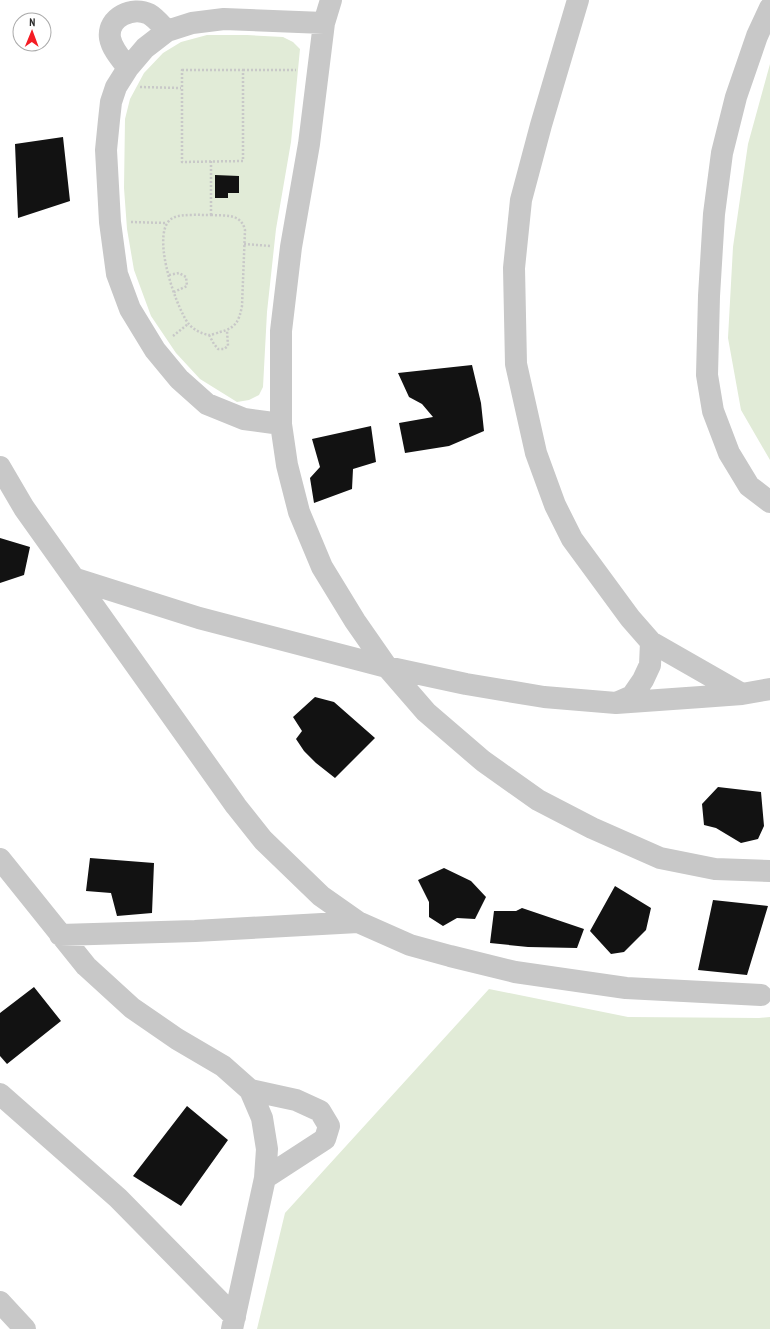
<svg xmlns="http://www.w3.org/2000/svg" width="770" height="1329" viewBox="0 0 770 1329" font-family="'PT Sans Narrow',sans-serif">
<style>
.green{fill:#e1ebd7}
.building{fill:#121212}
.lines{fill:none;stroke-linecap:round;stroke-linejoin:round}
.path{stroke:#c8c8c8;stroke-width:2.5;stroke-dasharray:2 2;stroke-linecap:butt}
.minor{stroke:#c8c8c8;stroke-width:22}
</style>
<rect width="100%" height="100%" fill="#fff"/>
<path class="green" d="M207 35H247L283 37 293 42 300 49 291 142 276 229 267 312 263 387 259 395 249 400 237 402 200 379 176 353 151 316 134 270 127 229 124 188 125 119 130 99 144 73 163 53 181 42Z
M770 64V460L741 410 728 338 733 247 748 144Z
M489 989 628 1017 759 1018 770 1017V1329H257L285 1213Z"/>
<path class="building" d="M63 137 70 201 18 218 15 144Z
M215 175 239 176V193H228V198H215Z
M472 365 481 403 484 431 449 446 405 453 399 423 433 417 422 404 409 397 398 373Z
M371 426 376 462 353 469 352 489 314 503 310 478 320 467 312 439Z
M0 538 30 547 24 575 0 583Z
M315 697 334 702 375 738 335 778 316 763 304 751 296 739 302 731 293 717Z
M718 787 761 792 764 826 758 839 741 843 716 828 704 825 702 804Z
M90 858 154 863 152 913 117 916 111 893 86 891Z
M444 868 471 881 486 897 475 919 457 918 443 926 429 917V902L418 880Z
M615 886 651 908 646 930 624 952 611 954 590 931Z
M713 900 768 906 747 975 698 970Z
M522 908 584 929 577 948 528 947 490 943 494 911H516Z
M34 987 61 1021 7 1064 0 1056V1013Z
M187 1106 228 1140 181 1206 133 1176Z"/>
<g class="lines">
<path class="path" d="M182 70H243V161L182 162Z
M243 70H296
M140 87 181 88
M211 161V215
M211 215C225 216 241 213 245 230L242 306C239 321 236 328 220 332 217 333 212 335 209 335 202 334 192 329 188 323 176 307 147 226 175 217 182 214 202 215 211 215Z
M131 222 166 223
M244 244 271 246
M169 275 179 273 186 277 187 286 174 292
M209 335 214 344 218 349H224L228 346 227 331
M173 336 188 324"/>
<path class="minor" d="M331 0 324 23 309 144 291 247 281 331V424L287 465 299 512 322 567 355 621 387 667 426 712 483 761 538 800 592 828 660 858 715 869 770 871
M578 0 541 125 521 200 514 268 516 364 536 453 555 505 572 539 630 618 651 642 742 694
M770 8 757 36 736 97 722 153 714 214 709 296 707 375 713 411 729 453 749 486 770 502
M128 68C121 59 112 49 110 38 107 17 133 6 149 14 156 18 162 26 167 31
M281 424 244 419 207 404 179 379 155 350 130 309 117 274 110 222 106 150 109 120 111 102 116 87 128 68 145 48 167 31 192 23 224 19 324 23
M0 467 24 508 236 806 263 840 321 896 358 922 410 945 450 956 515 972 626 988 761 995
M76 579 199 618 387 667 466 684 544 697 616 703 701 697 742 694 770 689
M616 703 632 696 643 680 650 665 651 642
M0 859 86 966 132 1008 177 1039 223 1066 250 1090 262 1118 267 1149 265 1178 232 1329
M60 935 195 931 358 922
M250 1090 296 1100 320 1111 329 1126 325 1139 265 1178
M0 1094 118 1198 235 1317
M0 1302 25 1329"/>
</g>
<g transform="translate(32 32) rotate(1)"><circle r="19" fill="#ffffff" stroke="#aaaaaa"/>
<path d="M0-3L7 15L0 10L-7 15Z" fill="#f41c24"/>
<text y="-6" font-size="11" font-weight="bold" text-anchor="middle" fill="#2b2b2b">N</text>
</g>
</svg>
